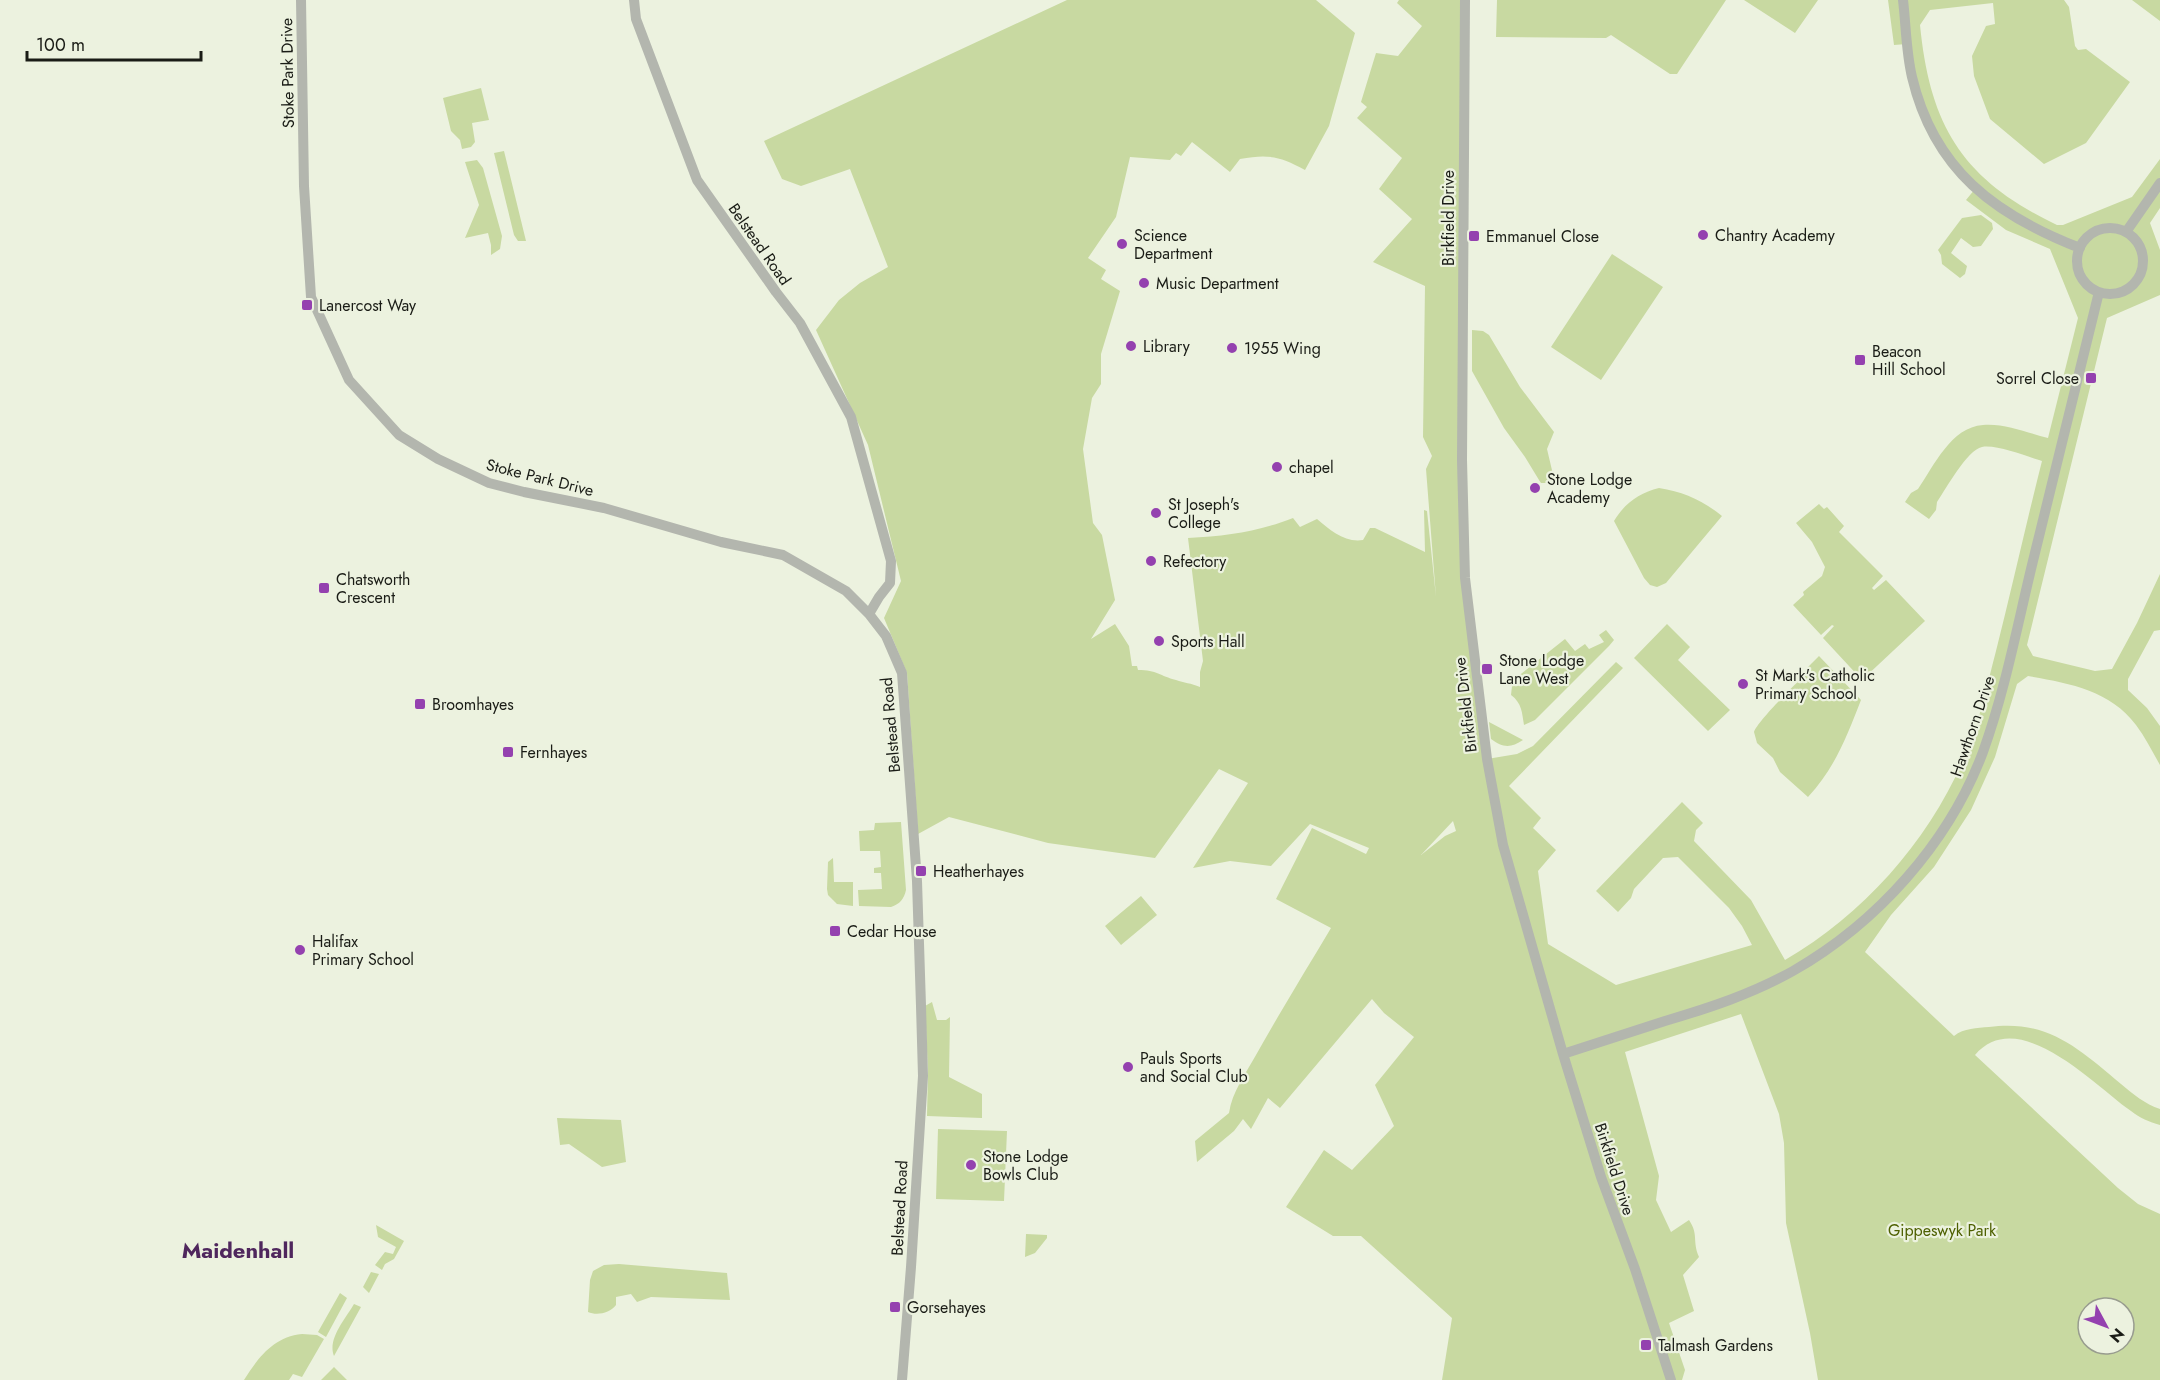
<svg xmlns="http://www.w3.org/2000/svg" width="2160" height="1380" viewBox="0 0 2160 1380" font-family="Jost,sans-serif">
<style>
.green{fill:#c8d9a1;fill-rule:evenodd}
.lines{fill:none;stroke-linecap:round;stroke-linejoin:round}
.minor{stroke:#b3b6ae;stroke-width:10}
.poi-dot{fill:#9441af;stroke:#ecf2df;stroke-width:2}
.labels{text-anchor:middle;stroke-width:4.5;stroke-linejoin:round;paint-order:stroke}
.street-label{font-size:16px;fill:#1a1c16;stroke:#ecf2df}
.poi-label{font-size:16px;fill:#1a1c16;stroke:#ecf2df;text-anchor:start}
.park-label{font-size:16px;fill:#4e6000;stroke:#ecf2df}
.district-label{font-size:22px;font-weight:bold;fill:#4f275d;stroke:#ecf2df}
</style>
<rect width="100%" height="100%" fill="#ecf2df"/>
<path class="green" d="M1067 0H1316L1355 33 1329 126 1305 170C1280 156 1268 154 1240 159L1230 172 1192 142 1181 156 1176 153 1170 160 1130 157 1116 217 1088 258 1106 270 1101 279 1120 291 1101 354V384L1092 398 1083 449 1093 523 1102 535 1115 600 1091 639 1115 624 1129 646 1132 666H1137L1138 670C1157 670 1160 676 1176 680 1184 683 1191 683 1200 687V672L1203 661 1188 538C1227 536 1257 532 1293 518L1300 527 1317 519C1330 530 1345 543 1363 540L1370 528H1375L1425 552 1424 510 1427 511 1436 597 1426 469 1432 456 1423 437 1425 286 1373 262 1412 219 1379 189 1402 158 1357 118 1367 107 1361 102 1376 53 1398 56 1422 26 1397 3 1399 0H1465V578L1487 759 1517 754 1533 746 1616 662 1623 668 1509 786 1541 818 1533 828 1556 850 1538 871 1548 944 1616 985 1752 945 1742 926 1729 908 1678 857 1663 858 1634 889 1631 898 1618 912 1596 891 1682 802 1703 823 1696 830 1694 841 1751 900 1785 960C1866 913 1932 837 1967 751 1980 719 1987 685 1996 651 2012 588 2026 524 2042 461 2028 457 1996 444 1982 447 1967 450 1946 489 1937 502L1936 510 1929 519 1905 502 1911 493 1918 489C1934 466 1951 427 1983 425 2004 423 2028 433 2048 438L2078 318 2050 249 2006 230 1966 200 1975 189 1930 129 1907 44 1894 45 1888 0H2064L2069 7 2075 46 2078 50 2086 49 2130 82 2086 143 2044 164 1990 119 1974 76 1972 56 1986 26 1995 24 1993 3 1930 10 1920 25C1930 127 1963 180 2057 225H2063L2132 197 2160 159V208L2150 223 2160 250V295L2107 318 2027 645 2033 656 2095 671 2112 669 2137 623 2160 574V630L2154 631 2128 679V690L2147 708 2160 726V765C2152 751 2145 737 2136 725 2110 690 2068 683 2028 676L2017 684 1995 757 1971 810 1934 867 1891 915 1865 952 1954 1036C1964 1028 1977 1028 1989 1027 2048 1019 2079 1049 2121 1084 2133 1094 2145 1104 2160 1109V1125C2149 1122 2140 1118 2131 1111 2095 1086 2019 1004 1975 1055L2118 1188 2138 1204 2160 1214V1380H1818L1810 1333 1786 1223 1784 1143 1779 1114 1741 1014 1625 1052 1659 1176 1656 1200 1671 1232 1689 1220C1699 1235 1692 1241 1699 1257L1683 1275 1694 1311 1669 1323 1685 1370 1682 1380H1442L1452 1318 1361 1236H1333L1286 1207 1324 1150 1352 1170 1394 1126 1375 1085 1414 1037 1384 1013 1372 999 1280 1108 1268 1098 1251 1129 1243 1119 1234 1131 1197 1162 1195 1141 1229 1113C1232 1092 1246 1073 1256 1055 1280 1012 1306 970 1331 928L1276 899 1312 828 1366 854 1369 848 1310 824 1271 866 1230 861 1193 868 1248 783 1219 769 1155 858 1048 843 949 817 918 834 907 673 884 618 901 581 868 445 816 330 839 300 860 283 888 267 850 169 801 186 782 179 764 141ZM1453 821 1456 831 1445 836 1421 855ZM2088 1308H2124V1344H2088Z
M1497 0H1726L1677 74H1670L1611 35 1606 38 1496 37Z
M1744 0H1818L1795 33Z
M2132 0H2160V21Z
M481 88 489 120 472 123 475 142 471 147 462 149 460 140 451 131 443 98Z
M504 151 526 241H518L514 235 494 153Z
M477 160 483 168 502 236 500 249 491 255V245L488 233 465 238 479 205 465 162Z
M1981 215 1992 223 1993 229 1981 246 1973 247 1961 238 1951 253 1967 266 1965 274 1960 278 1942 264 1941 255 1938 250 1962 218Z
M1612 254 1663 287 1601 380 1551 347Z
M1472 330 1483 331 1489 335 1520 387 1554 432 1547 449 1555 483H1541L1539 480 1525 457 1504 428 1472 371Z
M1659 488C1684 492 1702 500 1722 516L1666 583 1657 587 1650 585 1644 578 1614 521C1624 504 1639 493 1659 488Z
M1819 504 1824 509 1827 507 1844 526 1839 532 1883 576 1872 588 1874 590 1886 580 1925 621 1862 680 1823 638 1834 626 1832 625 1821 635 1793 605 1804 595 1803 592 1822 576 1825 567 1812 542 1796 523Z
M1667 624 1690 647 1678 660 1730 710 1708 731 1634 658Z
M1606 630 1614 640 1609 646 1535 720 1524 725C1522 713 1522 703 1511 695L1512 686 1517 677 1565 639 1575 651 1585 644 1589 649 1604 642 1599 635Z
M1819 656 1861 700C1847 736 1835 768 1808 797L1780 772 1773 758 1757 743 1754 732C1758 721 1795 684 1805 675L1806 669Z
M1489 722 1523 740C1511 748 1503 748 1491 739Z
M901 822 906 890C904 899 900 904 891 907L859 906 858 890 882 889 881 873H874V868L881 867 880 851H860L859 831 874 830 875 823Z
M833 858 834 882H853V906L837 904 828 895 827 889 828 862Z
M1141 896 1157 915 1121 945 1105 926Z
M932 1002 937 1020H946L950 1017 949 1077 982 1094V1118L927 1116 928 1071 925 1006Z
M557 1118 621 1120 626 1162 602 1167 569 1144 560 1145Z
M938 1129 1007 1131 1004 1201 936 1199Z
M376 1225 404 1241 394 1259 385 1264 382 1270 375 1265 385 1252 393 1254 396 1247 378 1237Z
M1026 1234 1047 1235V1238L1035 1253 1025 1257Z
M619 1264 727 1273 730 1300 651 1297 637 1302 631 1294 616 1297V1305C610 1313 597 1316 588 1312L590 1280 593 1271 604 1265Z
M371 1272 379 1274 369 1293 363 1287Z
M340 1293 347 1298 326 1337 318 1332Z
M354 1304 361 1307 334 1356C327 1339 346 1318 354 1304Z
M302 1334 317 1335 324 1339 302 1377 293 1374 289 1380H244C258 1358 273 1337 302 1334Z
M334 1367 347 1380H321Z"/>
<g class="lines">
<path class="minor" d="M301 0 304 186 311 297 349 380 399 435 438 459 489 483 524 492 604 508 721 542 783 555 846 591 869 614 886 636 902 673 917 881 921 1006 923 1076 911 1267 902 1380
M634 0 636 19 697 180 776 292 800 323 851 417 891 561 890 583 879 597 869 614
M1465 0 1462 460 1465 578 1487 759 1503 845 1563 1054 1601 1177 1635 1269 1671 1380
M1903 0C1906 25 1906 52 1912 77 1934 170 1995 215 2080 248
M2077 261a33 33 0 1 1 66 0a33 33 0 1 1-66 0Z
M2126 232 2160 183
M1563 1054C1597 1043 1631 1032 1665 1021 1709 1008 1752 994 1793 971 1877 923 1949 843 1983 752 2005 691 2017 627 2032 565 2054 474 2076 383 2099 292"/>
</g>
<g class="poi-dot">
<circle cx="1703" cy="235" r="6"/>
<rect x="1468" y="230" width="12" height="12" rx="3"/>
<circle cx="1122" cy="244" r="6"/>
<circle cx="1144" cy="283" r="6"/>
<rect x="301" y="299" width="12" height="12" rx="3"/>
<circle cx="1131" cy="346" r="6"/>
<circle cx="1232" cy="348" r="6"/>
<rect x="1854" y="354" width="12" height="12" rx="3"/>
<rect x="2085" y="372" width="12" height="12" rx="3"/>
<circle cx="1277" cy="467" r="6"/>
<circle cx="1535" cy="488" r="6"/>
<circle cx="1156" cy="513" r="6"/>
<circle cx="1151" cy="561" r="6"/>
<rect x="318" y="582" width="12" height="12" rx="3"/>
<circle cx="1159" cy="641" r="6"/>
<rect x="1481" y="663" width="12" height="12" rx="3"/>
<circle cx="1743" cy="684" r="6"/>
<rect x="414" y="698" width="12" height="12" rx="3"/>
<rect x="502" y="746" width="12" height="12" rx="3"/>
<rect x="915" y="865" width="12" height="12" rx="3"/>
<rect x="829" y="925" width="12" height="12" rx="3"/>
<circle cx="300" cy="950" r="6"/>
<circle cx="1128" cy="1067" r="6"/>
<circle cx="971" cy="1165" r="6"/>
<rect x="889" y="1301" width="12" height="12" rx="3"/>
<rect x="1640" y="1339" width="12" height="12" rx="3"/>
</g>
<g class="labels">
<g class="street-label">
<text transform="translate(287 73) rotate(-91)" y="6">Stoke Park Drive</text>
<text transform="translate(1448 218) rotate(-90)" y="6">Birkfield Drive</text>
<text transform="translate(760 244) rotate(55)" y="6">Belstead Road</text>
<text transform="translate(540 477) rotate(14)" y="6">Stoke Park Drive</text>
<text transform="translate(1465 705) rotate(-97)" y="6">Birkfield Drive</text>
<text transform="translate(890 725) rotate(-95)" y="6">Belstead Road</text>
<text transform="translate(1972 726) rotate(-71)" y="6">Hawthorn Drive</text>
<text transform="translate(1615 1169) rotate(72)" y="6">Birkfield Drive</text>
<text transform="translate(899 1208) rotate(-87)" y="6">Belstead Road</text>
</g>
<g class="poi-label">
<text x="1134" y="241">Science<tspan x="1134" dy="18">Department</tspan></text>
<text x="1715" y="241">Chantry Academy</text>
<text x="1486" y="242">Emmanuel Close</text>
<text x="1156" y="289">Music Department</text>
<text x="319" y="311">Lanercost Way</text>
<text x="1143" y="352">Library</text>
<text x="1244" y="354">1955 Wing</text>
<text x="1872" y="357">Beacon<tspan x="1872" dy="18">Hill School</tspan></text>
<text x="2079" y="384" text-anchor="end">Sorrel Close</text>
<text x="1289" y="473">chapel</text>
<text x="1547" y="485">Stone Lodge<tspan x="1547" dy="18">Academy</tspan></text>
<text x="1168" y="510">St Joseph's<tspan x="1168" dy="18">College</tspan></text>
<text x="1163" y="567">Refectory</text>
<text x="336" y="585">Chatsworth<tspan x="336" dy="18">Crescent</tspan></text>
<text x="1171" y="647">Sports Hall</text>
<text x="1499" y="666">Stone Lodge<tspan x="1499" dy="18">Lane West</tspan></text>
<text x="1755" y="681">St Mark's Catholic<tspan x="1755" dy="18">Primary School</tspan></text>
<text x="432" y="710">Broomhayes</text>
<text x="520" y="758">Fernhayes</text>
<text x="933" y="877">Heatherhayes</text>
<text x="847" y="937">Cedar House</text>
<text x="312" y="947">Halifax<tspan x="312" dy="18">Primary School</tspan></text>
<text x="1140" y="1064">Pauls Sports<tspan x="1140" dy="18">and Social Club</tspan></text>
<text x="983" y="1162">Stone Lodge<tspan x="983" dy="18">Bowls Club</tspan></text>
<text x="907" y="1313">Gorsehayes</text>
<text x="1658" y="1351">Talmash Gardens</text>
</g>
<g class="park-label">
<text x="1942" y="1236">Gippeswyk Park</text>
</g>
<g class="district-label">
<text x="238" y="1258">Maidenhall</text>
</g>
</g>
<g transform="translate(2106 1326) rotate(131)"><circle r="28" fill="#ecf2df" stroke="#989c8f" stroke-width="1.5"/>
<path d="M0-4.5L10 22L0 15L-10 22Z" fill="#9441af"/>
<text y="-9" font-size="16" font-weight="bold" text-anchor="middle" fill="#1a1c16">N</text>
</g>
<path d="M27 51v9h174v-9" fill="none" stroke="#1a1c16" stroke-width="3"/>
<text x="36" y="51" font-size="18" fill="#1a1c16" stroke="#ecf2df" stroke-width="4.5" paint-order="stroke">100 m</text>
</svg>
